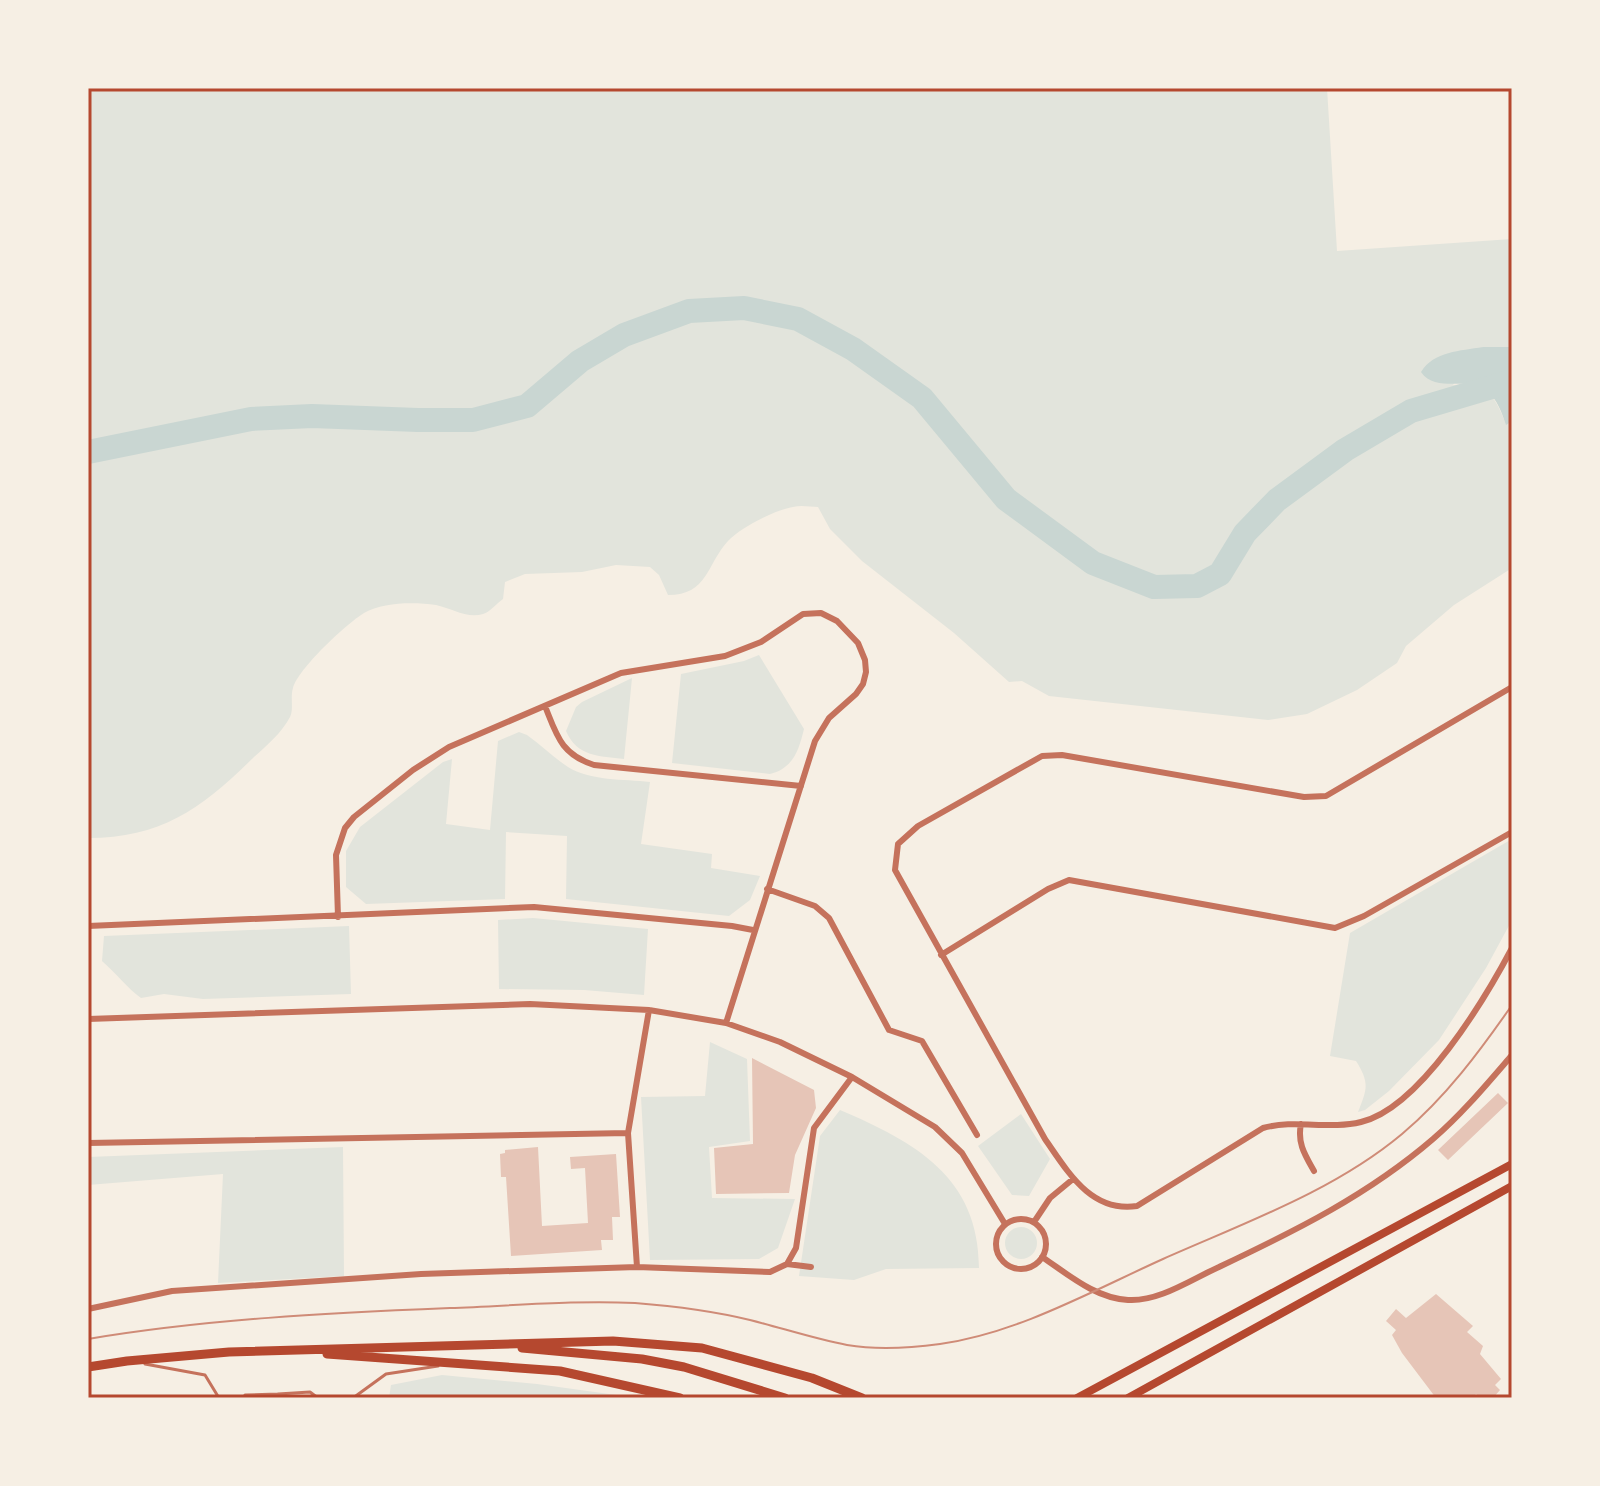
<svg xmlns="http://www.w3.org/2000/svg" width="1600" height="1486" viewBox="0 0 1600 1486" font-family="'Archivo Narrow',sans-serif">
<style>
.green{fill:#e2e4dc}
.water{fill:#c9d6d2}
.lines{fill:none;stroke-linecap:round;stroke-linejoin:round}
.river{stroke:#c9d6d2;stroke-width:24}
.building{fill:#e6c5b7}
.service{stroke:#c5725c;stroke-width:3}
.minor{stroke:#c5725c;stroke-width:6}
.secondary{stroke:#b5482f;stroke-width:8}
.primary{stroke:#b5482f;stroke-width:9}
.tram{stroke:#cf8b77;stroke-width:2}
.neatline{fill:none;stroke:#b5482f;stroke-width:3}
</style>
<rect width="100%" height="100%" fill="#f6efe4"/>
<path class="green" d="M88 88H1327L1337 251 1512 239V347H1483L1453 385C1487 381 1494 395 1506 424L1512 421V568L1454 605 1406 646 1397 663 1357 690 1307 714 1268 720 1049 696 1022 681 1009 682 954 633 862 561 830 529 818 507C811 507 801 505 793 507 775 510 741 527 728 541 706 565 708 595 668 595L659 575 650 567 616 565 582 572 525 574 505 582 503 599C497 603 490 612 483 614 467 619 451 608 436 605 414 602 383 602 364 613 346 624 298 669 293 688 290 697 294 709 290 717 281 734 266 746 253 758 202 808 162 838 88 838Z
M759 655 804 729C799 749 794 768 770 774L672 763 681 674 744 661Z
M632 678 624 759C600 756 577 757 566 731L576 707 582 702Z
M519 732 527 735C541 745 554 758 568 767 590 781 624 779 650 782L641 844 712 854 711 868 760 876 750 900 729 916 566 899 567 836 506 832 505 899 366 904 346 887V851L360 827 443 762 452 759 446 824 490 830 498 741Z
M1512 839V920L1486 968 1439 1040 1389 1091 1365 1110 1358 1112C1367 1089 1370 1083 1356 1061L1330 1056 1350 933Z
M533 918 648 929 644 995 584 990 499 989 498 920Z
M349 926 351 994 203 999 164 994 141 998C127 988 116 973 102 961L104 936Z
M710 1042 747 1059 750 1141 709 1147 712 1198 795 1199 778 1248 759 1259 650 1260 641 1097 705 1096Z
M840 1110C915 1142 979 1177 979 1268L886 1269 854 1280 799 1276 820 1136Z
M1021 1114 1050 1159 1029 1196 1012 1195 978 1146Z
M343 1147 344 1276 218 1283 223 1174 88 1185V1157Z
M1005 1243a16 16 0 1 1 32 0a16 16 0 1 1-32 0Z
M442 1375 537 1384 638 1398H389L391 1385Z"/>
<path class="water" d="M1483 347H1512V421L1506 425C1502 413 1497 399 1487 391 1469 375 1436 394 1421 372 1434 351 1460 351 1483 347Z"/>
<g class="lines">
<path class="river" d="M88 452 251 419 312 416 418 420H473L527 406 580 361 624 335 689 311 744 308 798 319 853 349 922 398 1006 499 1093 563 1154 587 1197 586 1220 574 1245 533 1277 500 1345 450 1411 411 1512 381"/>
</g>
<path class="building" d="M752 1058 814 1090 816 1108 795 1155 789 1193 716 1194 714 1148 753 1144Z
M1498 1093 1508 1103 1448 1160 1438 1150Z
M538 1147 542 1226 588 1223 585 1168 571 1169 570 1157 616 1154 620 1217H612L613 1240H601L602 1250 511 1256 506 1177H501L500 1154 505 1153V1150Z
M1436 1294 1473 1326 1467 1332 1483 1346 1480 1354 1501 1379 1495 1385 1500 1390 1493 1398H1480L1476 1394 1473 1398H1436L1402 1353 1392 1335 1396 1330 1386 1321 1396 1309 1406 1318Z"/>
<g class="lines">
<path class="service" d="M145 1364 205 1375 219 1398
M243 1398 245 1395 278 1394
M277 1398 278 1394 310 1392 318 1398
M353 1398 386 1374 438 1366"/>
<path class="minor" d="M1512 687 1326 796 1304 797 1062 755 1042 756 918 826 898 844 895 870 1045 1139C1068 1172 1091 1213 1137 1206L1263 1128C1295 1119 1329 1130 1361 1122 1420 1108 1485 999 1512 948
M545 706C557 736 561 754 594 765L801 786
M767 889 815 906 829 918 889 1030 922 1041 977 1135
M338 917 336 855 345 828 354 817 413 770 449 747 621 673 725 656 761 642 803 614 821 613 837 621 858 643 865 660 866 672 863 684 856 694 829 718 815 741 726 1023
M88 926 534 907 732 926 753 930
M941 955 1048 889 1069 880 1335 928 1364 916 1512 832
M88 1019 530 1004 649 1010 726 1023 780 1042 852 1077 935 1127 962 1153 1005 1224
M1301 1124C1297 1143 1305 1155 1314 1171
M88 1143 628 1133
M996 1244a25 25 0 1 1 50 0a25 25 0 1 1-50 0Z
M1034 1222 1050 1198 1073 1179
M1042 1257C1069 1275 1095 1298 1128 1300 1159 1302 1192 1279 1219 1267 1295 1231 1368 1195 1433 1139 1462 1114 1487 1084 1512 1055
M787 1264 796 1248 814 1128 852 1077
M637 1267 628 1133 649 1010
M88 1309 172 1291 421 1274 637 1267 770 1272 787 1264 811 1267"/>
<path class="secondary" d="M1077 1398 1512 1164
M1128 1398 1512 1186"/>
<path class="primary" d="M522 1348 642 1359 684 1367 785 1398
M327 1354 560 1371 680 1398
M88 1367 127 1361 229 1352 613 1341 702 1348 812 1378 862 1398"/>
<path class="tram" d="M88 1339C208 1319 328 1313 450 1308 511 1306 574 1300 635 1303 673 1306 713 1311 750 1320 782 1328 815 1339 847 1345 877 1350 910 1348 940 1344 1018 1333 1092 1291 1163 1259 1244 1223 1334 1191 1402 1134 1446 1097 1480 1051 1512 1005"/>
</g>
<rect width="1600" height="1486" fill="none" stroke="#f6efe4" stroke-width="180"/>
<rect x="90" y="90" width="1420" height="1306" class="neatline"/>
</svg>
